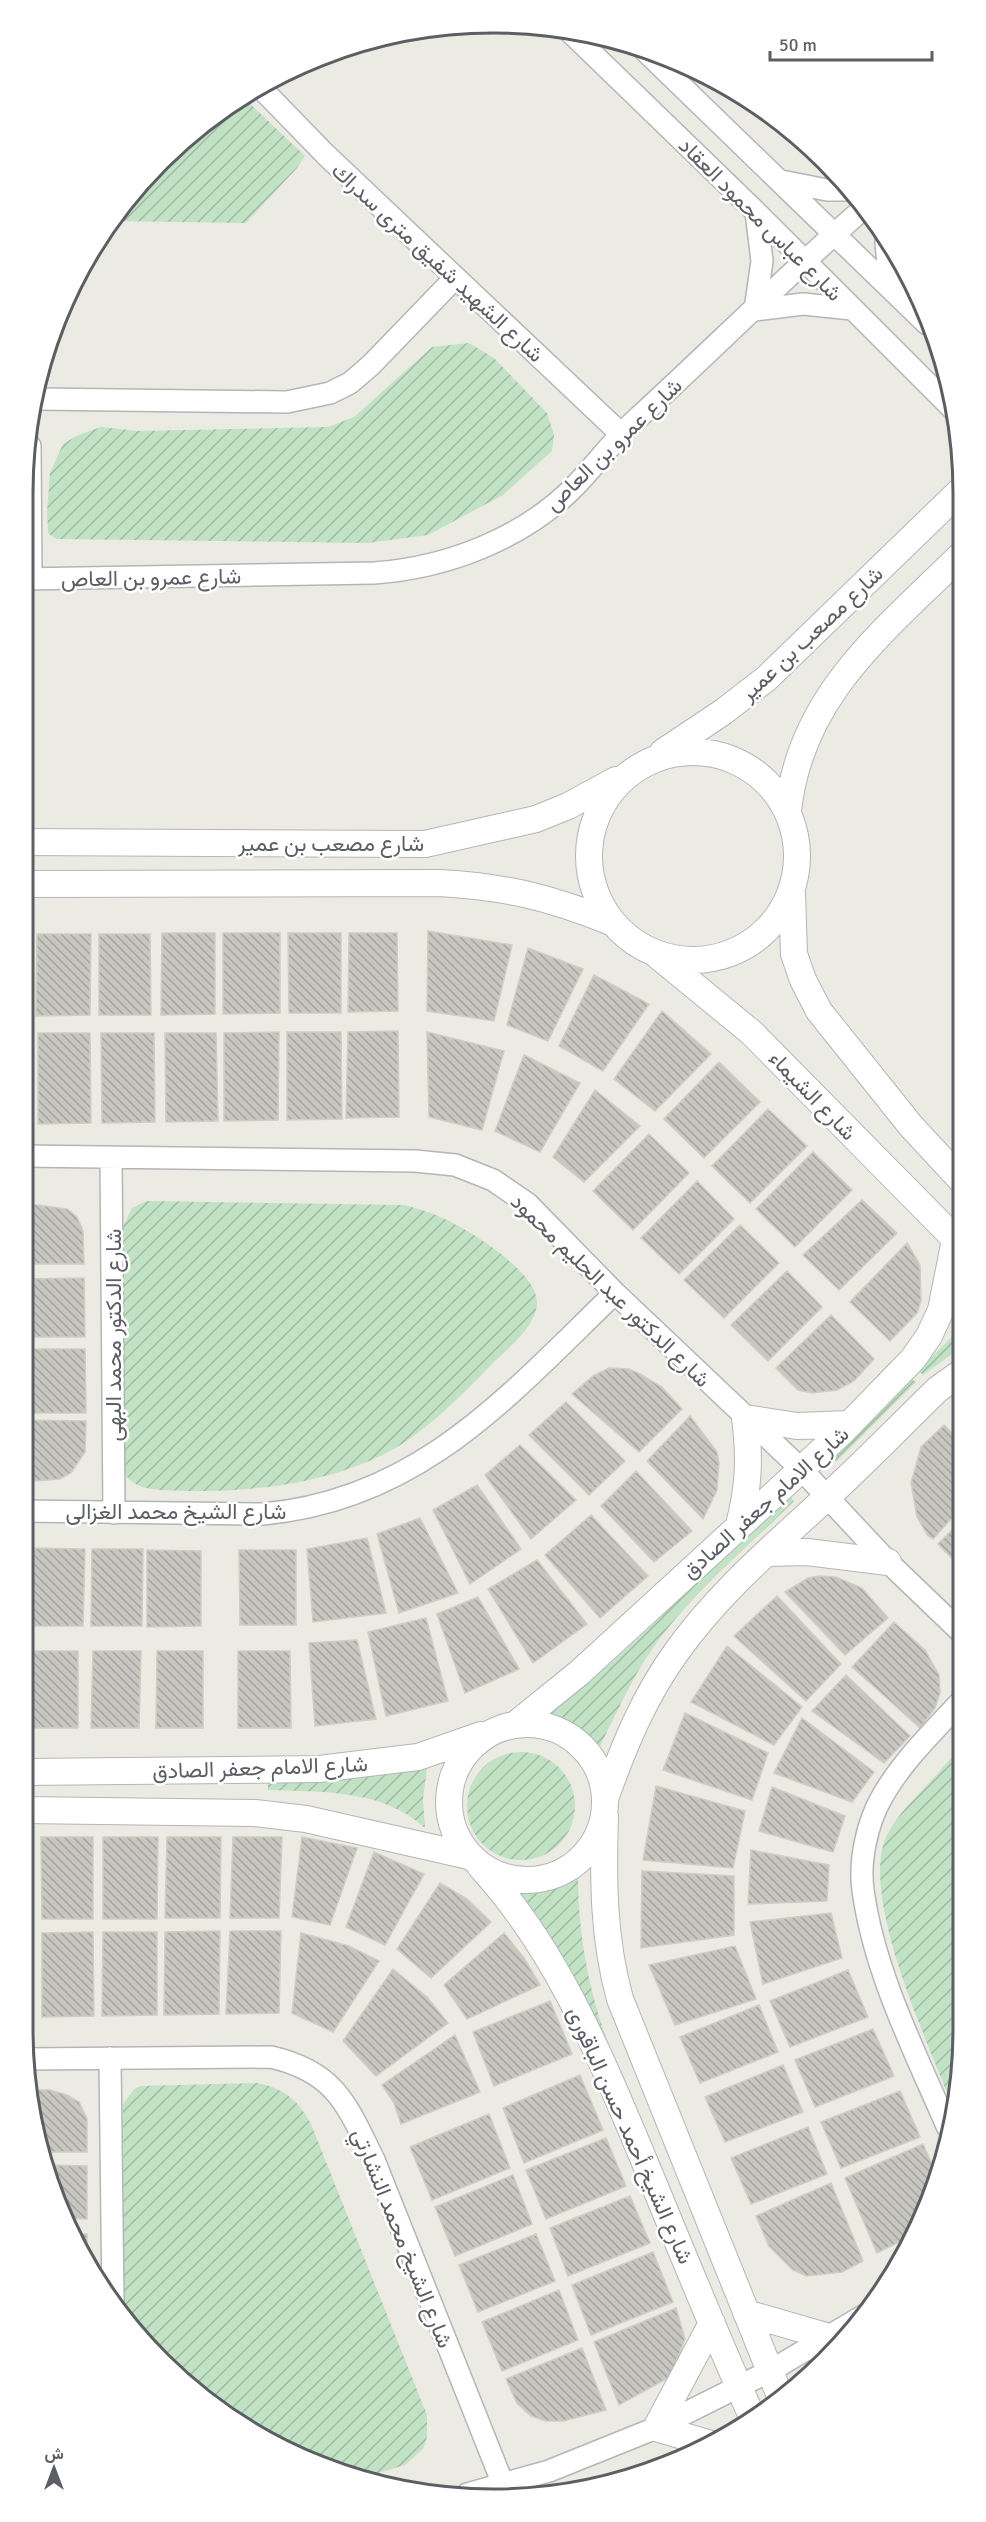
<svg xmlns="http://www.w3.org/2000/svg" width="986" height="2522" viewBox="0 0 986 2522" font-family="Signika,Vazirmatn,sans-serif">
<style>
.garden{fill:url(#garden-furrows)}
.building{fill:url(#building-back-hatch);stroke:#d0cdc2;stroke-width:1.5}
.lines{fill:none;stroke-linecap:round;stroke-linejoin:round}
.minor-casing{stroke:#b3b5b9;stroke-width:24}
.tertiary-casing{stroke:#b3b5b9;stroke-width:28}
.minor{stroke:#fff;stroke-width:21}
.tertiary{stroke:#fff;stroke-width:26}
.labels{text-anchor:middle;stroke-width:5;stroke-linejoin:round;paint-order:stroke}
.street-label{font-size:22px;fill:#5b5e62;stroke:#fff}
.rim{fill:none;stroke:#5b5e62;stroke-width:3}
</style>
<defs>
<pattern id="garden-furrows" width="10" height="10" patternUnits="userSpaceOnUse" patternTransform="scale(1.5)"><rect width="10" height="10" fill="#c2e2c5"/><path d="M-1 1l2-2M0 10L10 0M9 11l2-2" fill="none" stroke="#a1baa3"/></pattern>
<pattern id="building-back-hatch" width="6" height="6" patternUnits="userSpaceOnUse" patternTransform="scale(1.5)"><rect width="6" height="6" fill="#c8c6c0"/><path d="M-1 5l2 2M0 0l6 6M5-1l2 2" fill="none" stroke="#a5a49f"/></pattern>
</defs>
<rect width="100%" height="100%" fill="#ecebe3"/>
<path class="garden" d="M243 97 305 156 297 168 246 223 112 221C148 170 190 130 243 97Z
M469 343 494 358 547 413 554 435 552 451 503 495 428 535 367 543 56 539 48 533 47 511 50 473 63 444 78 435 101 427 139 431 328 427 354 417 432 347Z
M147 1201 404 1205C415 1208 427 1211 438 1216 465 1227 538 1271 537 1303 536 1326 510 1347 495 1361 466 1391 428 1430 392 1450 329 1484 254 1492 184 1491 167 1490 140 1492 128 1478 124 1474 122 1467 119 1462L120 1233 132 1208Z
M962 1321V1347L923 1375 918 1370 950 1339Z
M910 1378 916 1382 836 1462 831 1455Z
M785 1491 794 1501C746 1549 691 1594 653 1648 630 1681 614 1719 596 1754L576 1732 549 1713 610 1664 654 1624Z
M963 1748V2029L951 2103C927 2040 866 1911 883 1846 890 1821 911 1803 928 1784 939 1773 950 1757 963 1748Z
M467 1806a54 54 0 1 1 108 0a54 54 0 1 1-108 0Z
M427 1768 423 1799 425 1828C383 1789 322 1792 268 1790V1780L334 1778Z
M578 1876C578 1935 589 1992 609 2046L601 2049 569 1970 517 1893 565 1884Z
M257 2083C284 2088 298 2100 311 2124L427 2415V2437L423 2449 405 2465 361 2478 342 2475 258 2437 139 2339 124 2318 123 2104 134 2089 140 2086Z"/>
<path class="building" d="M428 931 512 945 494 1021 427 1011Z
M162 933H215V1014L161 1015Z
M223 933H280V1013L223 1014Z
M288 933H341V1013H289Z
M349 933H397L398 1011 348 1012Z
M22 934H28L27 1016H22Z
M37 934H91L90 1015 36 1016Z
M99 934H150L151 1015H99Z
M528 948 583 969 548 1041 507 1025Z
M594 975 649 1004 603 1071 559 1046Z
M662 1011 711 1054 655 1111 614 1079Z
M398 1031 399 1117 346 1118 348 1032Z
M279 1032 278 1120 224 1121V1033Z
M287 1032H341L342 1119 287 1120Z
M427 1032 504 1051 482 1130 429 1117Z
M22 1033H27L28 1124 22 1125Z
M38 1033H90L91 1123 38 1124Z
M101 1033H154L155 1122 102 1123Z
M165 1033H216L218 1121 166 1122Z
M524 1055 580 1083 540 1152 495 1131Z
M719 1062 760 1102 704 1158 664 1119Z
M595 1090 640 1126 584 1182 553 1157Z
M768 1109 807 1146 750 1203 712 1166Z
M649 1134 689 1173 633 1230 593 1191Z
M813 1152 852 1190 795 1247 756 1209Z
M697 1181 734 1219 679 1274 641 1238Z
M862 1200 897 1233 839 1290 803 1255Z
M22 1203 67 1209 77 1217 83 1231 84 1264H22Z
M740 1225 779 1263 724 1318 684 1280Z
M907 1243 920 1265 921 1301 917 1313 890 1341 850 1302Z
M787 1271 822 1307 768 1361 731 1325Z
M84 1278 85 1337H22V1279Z
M831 1315 874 1359 854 1381 837 1390 812 1393 798 1390 776 1368Z
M22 1349H85L86 1413H22Z
M609 1368 629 1369 640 1374 662 1387 682 1409 639 1452 572 1394 593 1376Z
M566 1402 625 1461 589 1495 529 1435Z
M690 1416 717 1452 719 1463 717 1490 703 1519 647 1461Z
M22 1420 86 1421 85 1452 71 1473 60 1479 22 1482Z
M944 1425 962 1443V1507L933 1539 928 1536 917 1517 911 1483 921 1447Z
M520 1445 576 1500 531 1539 485 1475Z
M636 1471 692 1531 654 1562 601 1506Z
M477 1485 521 1549 470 1584 433 1510Z
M591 1515 648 1576 600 1618 545 1555Z
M420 1518 458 1593 399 1613 377 1534Z
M962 1520V1569L938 1544Z
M367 1538 386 1613 313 1622 307 1549Z
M28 1548 85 1549 83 1626H26Z
M92 1549H143L142 1626H91Z
M147 1550 201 1551V1626L147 1627Z
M239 1550H296V1625H240Z
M537 1560 587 1624 533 1663 488 1589Z
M819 1576 836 1577 862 1588 888 1618 845 1655 785 1592 808 1578Z
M777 1596 841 1664 806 1701 734 1636Z
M478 1597 519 1669 465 1693 437 1614Z
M426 1618 448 1701 386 1716 368 1632Z
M894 1622 925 1650 939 1675 940 1693 935 1708 920 1728 852 1667Z
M357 1640 376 1719 315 1726 309 1643Z
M727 1646 802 1707 774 1745 691 1702Z
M28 1651H78V1728H28Z
M93 1651H141L139 1728H91Z
M157 1651H203V1728H156Z
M238 1651H290L291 1728H238Z
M846 1675 910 1736 884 1763 812 1711Z
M685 1713 768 1753 752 1800 663 1770Z
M802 1718 874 1772 852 1802 774 1773Z
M656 1786 745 1811 733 1868 643 1860Z
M772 1787 845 1816 833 1852 759 1831Z
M22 1837H28L29 1919H22Z
M41 1837H93V1919H42Z
M103 1837H158L157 1919H103Z
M167 1837H221L220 1918H165Z
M233 1837H282L279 1918H230Z
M302 1837 357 1848 330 1925 292 1917Z
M751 1850 829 1865 827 1901 748 1904Z
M374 1852 424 1874 385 1945 346 1927Z
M642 1871 734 1876V1935L641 1948Z
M440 1883 467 1899 491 1922 431 1978 397 1949Z
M831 1913 842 1958 763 1984 750 1922Z
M220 1931 219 2014 164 2015 165 1932Z
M230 1931H281L279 2013 226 2014Z
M93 1932 94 2016 42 2017V1933Z
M103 1932H157V2015L102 2016Z
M22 1933H29L30 2017H22Z
M301 1933 349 1946 379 1961 333 2032 292 2013Z
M504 1933 524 1958 540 1985 467 2019 444 1985Z
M735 1946 756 1999 675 2025 649 1965Z
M393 1969 427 1997 448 2023 376 2076 343 2041Z
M848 1970 868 2017 790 2047 770 2001Z
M550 2001 572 2054 494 2086 473 2032Z
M759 2005 778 2052 700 2083 680 2037Z
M873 2029 894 2076 815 2107 795 2060Z
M455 2035 480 2092 401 2124 394 2103 382 2085Z
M783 2065 803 2112 725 2142 705 2097Z
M580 2075 603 2130 524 2163 503 2108Z
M33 2090H50L67 2095 79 2102 87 2119V2152H43Z
M900 2091 920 2137 841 2168 821 2122Z
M489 2114 510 2168 432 2200 410 2147Z
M808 2127 827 2174 751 2204 731 2158Z
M606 2138 626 2186 546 2219 526 2170Z
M923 2144 931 2162 933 2190 914 2226 901 2241 877 2253 845 2178Z
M45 2165 87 2166V2219L65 2218 48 2181Z
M513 2175 532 2224 455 2256 435 2207Z
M831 2183 863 2261 842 2272 807 2276 793 2270 769 2246 756 2216Z
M630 2196 650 2243 568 2276 550 2228Z
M72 2234H87V2266L85 2264Z
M536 2234 555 2281 478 2312 459 2265Z
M653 2252 673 2302 591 2335 572 2285Z
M559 2290 578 2340 502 2371 482 2322Z
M676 2308 685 2339 670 2377 619 2405 594 2342Z
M582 2348 606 2410 563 2421H546L531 2416 517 2403 506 2379Z"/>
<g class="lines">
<defs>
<path id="minor" d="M567 29 756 212 953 409
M640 46 927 324
M260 87 326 155 620 433
M781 181 827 190H851
M756 212 762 261 755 310 803 304 852 309
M886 242 888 266 896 291
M38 399 287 402 330 393 350 383 371 365 455 278
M30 446 31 579
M22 579 374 573C446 568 523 539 575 486 597 463 616 437 640 416 715 347 787 275 864 208
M22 1156 415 1161 455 1165 493 1180 528 1204 615 1293 801 1469 888 1562 962 1633
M111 1157 114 1513
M22 1511 263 1514C420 1500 509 1395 615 1293
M110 2058 113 2303
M27 2059 271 2057C336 2072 347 2105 374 2160L503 2484
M947 2126C915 2052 874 1972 863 1890 859 1861 867 1823 882 1797 902 1761 935 1730 963 1699
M467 2494 549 2471 656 2428 770 2371 868 2313"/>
<path id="tertiary" d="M589 856a104 104 0 1 1 208 0a104 104 0 1 1-208 0Z
M663 752 723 712 767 678 960 491
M788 811C800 696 883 632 960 556
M22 842 425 844 536 819 568 806 616 780
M22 884 440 883C506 887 549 897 611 922
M792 894 794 954 803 980 819 1011 911 1126 961 1180
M658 956 752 1033 962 1246
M739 1525C749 1487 750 1456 745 1418L797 1426 850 1424
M766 1553 807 1552 888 1562
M449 1802a78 78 0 1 1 156 0a78 78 0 1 1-156 0Z
M516 1724 579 1673 841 1433 913 1359 929 1336 941 1310 955 1240
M22 1772 319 1769 418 1757 481 1735
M606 1796C624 1746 644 1697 675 1654 717 1594 774 1546 827 1497 865 1462 901 1425 938 1389L962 1372
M22 1810 255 1813 306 1819 469 1856
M605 1816C603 1879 603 1938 620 1999L780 2396
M480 1866C556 1949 598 2051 641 2153 678 2242 714 2332 754 2421
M746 2313 829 2337 823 2356
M711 2444 656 2428 712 2323"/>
</defs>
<use href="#minor" class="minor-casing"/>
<use href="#tertiary" class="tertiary-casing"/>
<use href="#minor" class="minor"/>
<use href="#tertiary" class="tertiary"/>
</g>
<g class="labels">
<g class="street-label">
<text transform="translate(761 219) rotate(45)" y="8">شارع عباس محمود العقاد</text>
<text transform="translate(438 262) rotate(43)" y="8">شارع الشهيد شفيق مترى سدراك</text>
<text transform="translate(613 444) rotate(-44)" y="8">شارع عمرو بن العاص</text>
<text transform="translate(151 577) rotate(-1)" y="8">شارع عمرو بن العاص</text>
<text transform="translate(811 633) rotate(-43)" y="8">شارع مصعب بن عمير</text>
<text x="331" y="851">شارع مصعب بن عمير</text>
<text transform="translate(813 1095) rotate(46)" y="8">شارع الشيماء</text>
<text transform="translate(611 1290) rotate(44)" y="8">شارع الدكتور عبد الحليم محمود</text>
<text transform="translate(113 1335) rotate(-90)" y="8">شارع الدكتور محمد البهى</text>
<text transform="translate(765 1502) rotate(-42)" y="8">شارع الامام جعفر الصادق</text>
<text x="176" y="1519">شارع الشيخ محمد الغزالى</text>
<text transform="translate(260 1767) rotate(-2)" y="8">شارع الامام جعفر الصادق</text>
<text transform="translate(631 2135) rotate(66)" y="8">شارع الشيخ أحمد حسن الباقورى</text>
<text transform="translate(403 2238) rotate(68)" y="8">شارع الشيخ محمد النشارتي</text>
</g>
</g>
<path d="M0 0H986V2522H0ZM493 33H493A460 460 0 0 1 953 493V2029A460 460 0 0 1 493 2489H493A460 460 0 0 1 33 2029V493A460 460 0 0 1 493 33Z" fill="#fff" fill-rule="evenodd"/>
<path class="rim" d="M493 33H493A460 460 0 0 1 953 493V2029A460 460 0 0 1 493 2489H493A460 460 0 0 1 33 2029V493A460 460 0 0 1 493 33Z"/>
<g transform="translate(54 2468)" stroke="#ffffff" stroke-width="4.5" paint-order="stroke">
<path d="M0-4.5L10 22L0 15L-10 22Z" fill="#5b5e62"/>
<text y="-9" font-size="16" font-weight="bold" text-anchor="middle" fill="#5b5e62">ش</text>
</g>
<path d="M770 51v9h162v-9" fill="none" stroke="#5b5e62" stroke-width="3"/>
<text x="779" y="51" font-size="18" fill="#5b5e62" stroke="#ffffff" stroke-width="4.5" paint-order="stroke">50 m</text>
</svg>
